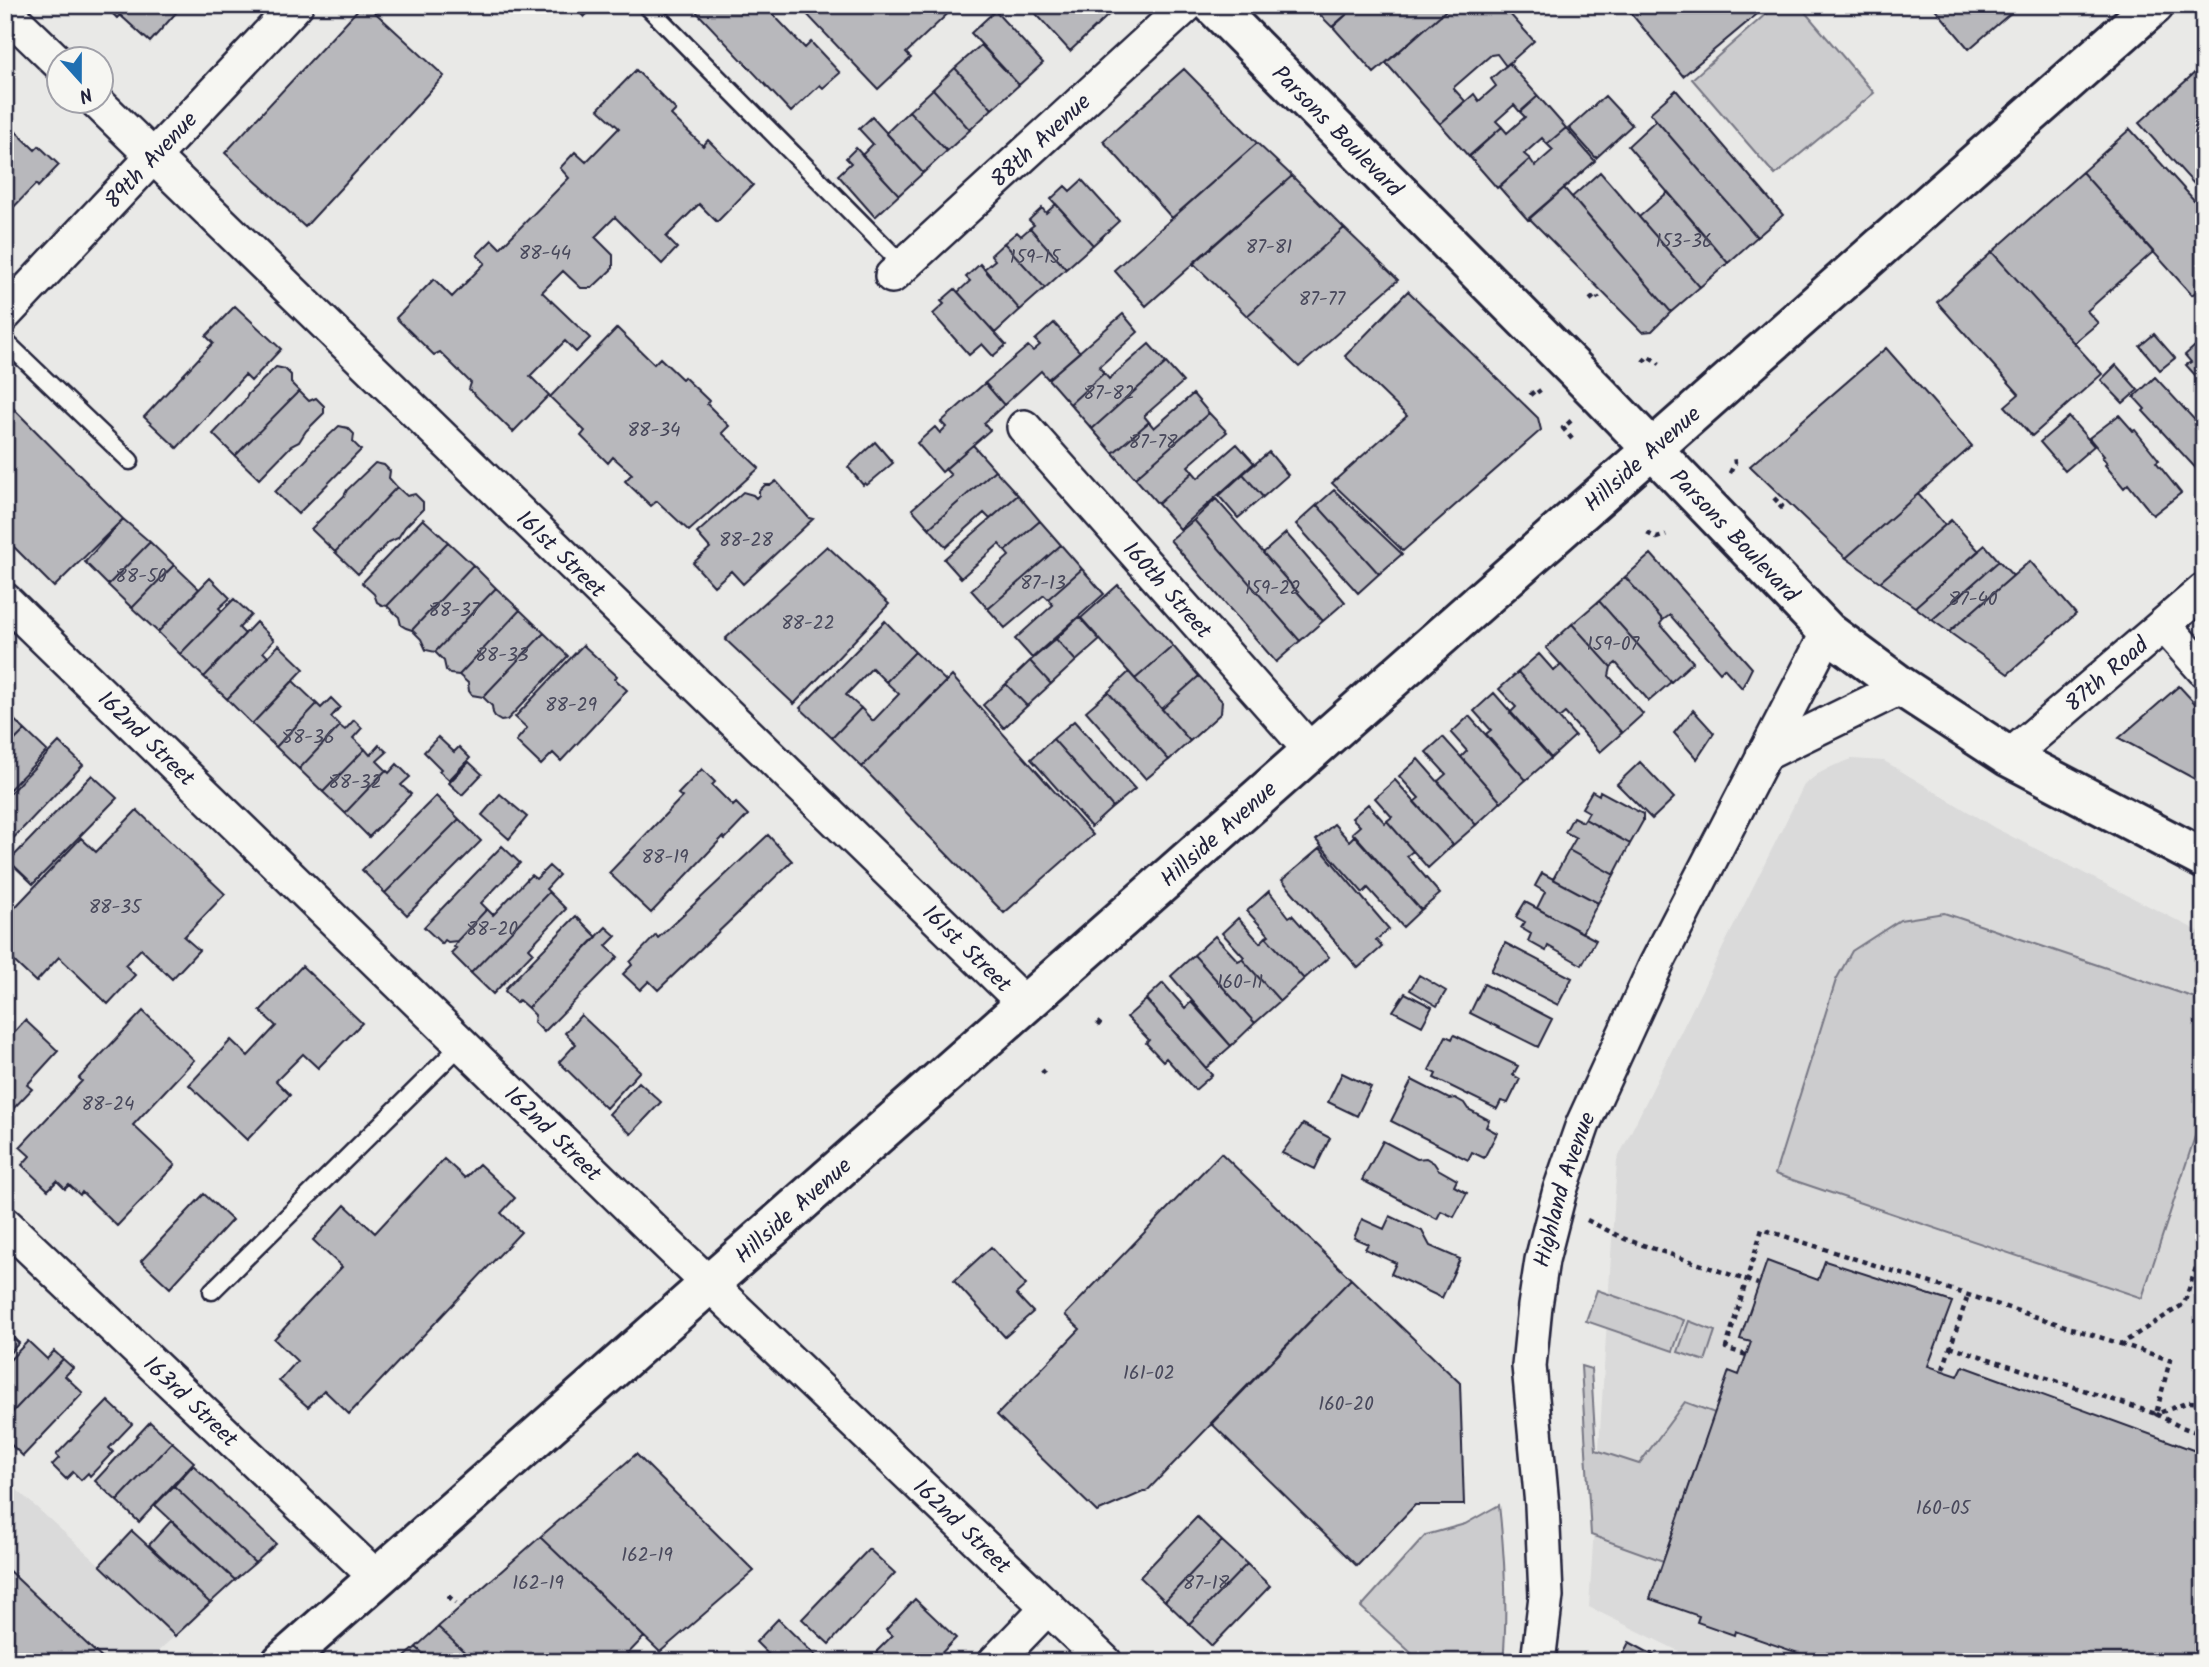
<svg xmlns="http://www.w3.org/2000/svg" width="2209" height="1667" viewBox="0 0 2209 1667" font-family="Kalam,sans-serif">
<style>
.built{fill:#dadada}
.green{fill:#ccccce;stroke:#777784;stroke-width:2}
.building{fill:#b8b8bc;stroke:#22223b;stroke-width:2}
.lines{fill:none;stroke-linecap:round;stroke-linejoin:round}
.lane-casing{stroke:#22223b;stroke-width:21}
.street-casing{stroke:#22223b;stroke-width:38}
.secondary-casing{stroke:#22223b;stroke-width:44}
.primary-casing{stroke:#22223b;stroke-width:44}
.path{stroke:#22223b;stroke-width:4.5;stroke-dasharray:5 5;stroke-linecap:butt}
.lane{stroke:#f6f6f2;stroke-width:16}
.street{stroke:#f6f6f2;stroke-width:33}
.secondary{stroke:#f6f6f2;stroke-width:38}
.primary{stroke:#f6f6f2;stroke-width:38}
.labels{text-anchor:middle;stroke-width:5;stroke-linejoin:round;paint-order:stroke}
.number-label{font-size:19px;fill:#48485b}
.street-label{font-size:23px;fill:#22223b;stroke:#f6f6f2}
</style>
<rect width="100%" height="100%" fill="#e9e9e7"/>
<filter id="ink" filterUnits="userSpaceOnUse"><feTurbulence type="fractalNoise" baseFrequency=".0143" numOctaves="2"/><feDisplacementMap in="SourceGraphic" scale="14" xChannelSelector="R" yChannelSelector="G"/><feConvolveMatrix kernelMatrix="1 2 1 2 8 2 1 2 1" color-interpolation-filters="sRGB"/></filter>
<g filter="url(#ink)">
<path class="built" d="M1852 759 1884 761 1891 765 1995 828 2204 934V1662H1701L1589 1607 1617 1160 1804 785 1818 774 1833 766Z
M5 1479 100 1565 175 1636 146 1662H5Z"/>
<path class="green" d="M1776 5H1799L1874 93 1775 175 1692 79Z
M1944 913 2204 1001V1109L2142 1298 1775 1174 1836 980 1852 951 1900 920Z
M1597 1290 1684 1320 1673 1351 1586 1321Z
M1689 1321 1715 1331 1705 1361 1678 1352Z
M1581 1366 1591 1369 1596 1450 1639 1464 1685 1402 1715 1413 1663 1561 1591 1535Z
M1499 1505C1505 1558 1508 1609 1503 1662H1421L1361 1607 1426 1535 1465 1524Z"/>
<path class="building" d="M104 5H183L150 42 120 15 117 18Z
M362 5H367L444 76 305 227 225 153Z
M572 5H596L584 17Z
M690 5H768L766 7 805 48 811 42 840 73 823 88 820 85 791 112Z
M803 5H957L906 53 911 58 878 89 801 8Z
M1028 5H1115L1117 7 1070 51Z
M1310 5H1357L1332 27Z
M1357 5H1452L1374 73 1333 27Z
M1452 5H1502L1534 41 1506 66 1497 54 1491 55 1453 88 1465 101 1440 124 1386 63Z
M1624 5H1760L1763 9 1683 76Z
M1932 5H2020L1969 49Z
M995 11 1043 63 1019 85 971 33Z
M981 45 1019 85 992 109 955 68Z
M1509 63 1538 96 1520 112 1514 105 1496 121 1502 127 1469 157 1440 124 1474 94 1479 101 1496 86 1491 79Z
M955 68 992 109 970 130 933 89Z
M1184 69 1257 143 1172 218 1103 141Z
M636 70 676 110 671 115 703 146 708 140 753 185 717 222 699 204 666 237 677 248 662 264 615 217 595 237 613 255V268L592 288H581L563 271 542 292 590 338 576 352 565 341 530 376 549 395 513 432 469 389 471 383 440 352 434 355 396 318 434 279 452 297 485 263 477 255 492 240 500 248 569 178 560 168 575 152 586 162 619 128 598 109Z
M2198 70 2204 76V195L2139 123Z
M933 89 970 130 947 151 909 111Z
M1676 90 1783 215 1757 237 1650 113Z
M1538 96 1566 128 1547 144 1542 138 1524 154 1530 159 1497 188 1469 156 1502 127 1507 133 1525 117 1520 112Z
M1605 96 1632 125 1596 158 1569 128Z
M909 111 947 151 923 173 886 133Z
M872 117 923 173 899 195 862 155 873 144 859 129Z
M1656 120 1757 237 1728 263 1628 146Z
M5 121 35 150 39 146 59 165 38 187 36 184 5 216Z
M1566 128 1595 161 1528 220 1499 187 1530 159 1535 166 1553 150 1547 144Z
M2130 129 2204 211V285L2192 295 2082 172Z
M1257 143 1292 176 1146 306 1114 270Z
M856 148 899 195 875 217 838 175 851 163 846 158Z
M1600 172 1700 287 1671 312 1572 197Z
M2082 172 2153 252 2087 311 2098 323 2074 343 1992 252Z
M1292 176 1344 228 1247 316 1193 263Z
M1082 180 1119 221 1093 245 1051 199 1065 186 1070 191Z
M1564 188 1671 312 1652 331 1642 332 1529 218Z
M1668 192 1728 263 1700 287 1639 217Z
M1056 204 1093 245 1066 269 1030 228 1034 225 1029 220 1042 208 1046 213Z
M1030 228 1066 269 1045 288 1004 243 1017 232 1021 236Z
M1344 228 1398 280 1299 367 1247 316Z
M1004 243 1045 288 1020 310 984 269 995 260 991 255Z
M1992 252 2102 374 2032 436 2005 406 2019 394 1937 302Z
M980 264 1020 310 995 333 958 292 970 281 966 277Z
M955 289 1006 345 993 356 982 344 969 355 933 314 944 304 941 301Z
M1408 291 1538 418 1541 430 1403 551 1332 483 1407 416 1345 356Z
M235 306 281 349 251 381 245 375 177 448 144 417 213 343 206 336Z
M1123 314 1138 332 1099 367 1104 373 1070 404 1048 379Z
M1054 323 1080 352 1048 379 1041 371 1004 405 985 383 1028 346 1033 351 1040 345 1035 340Z
M617 328 654 364 660 358 682 379 684 377 709 401 707 404 729 426 722 433 759 468 689 531 657 501 651 506 625 481 632 474 613 457 608 463 581 436 585 431 550 397Z
M2154 334 2175 358 2160 370 2140 346Z
M2204 338V385L2186 365 2191 362 2185 355Z
M1149 344 1166 363 1092 429 1070 404 1104 373 1109 379Z
M1886 348 1972 446 1846 558 1750 466Z
M1166 363 1183 382 1144 416 1149 422 1113 453 1092 429Z
M2116 365 2138 390 2123 403 2101 380Z
M276 367 285 369 291 375V383L299 391 235 456 213 434 245 400 248 394Z
M2155 377 2204 430 2202 475 2143 411 2145 409 2134 397Z
M985 383 1004 405 984 423 990 430 942 472 917 443 935 427 940 433 946 427 941 422Z
M299 391 309 401 316 398 324 406V413L306 431 299 442 291 446 259 479 235 456Z
M1193 394 1209 413 1135 478 1113 453 1149 422 1154 428Z
M5 400 123 519 54 587 5 538Z
M1209 413 1227 432 1188 466 1193 472 1158 504 1135 478Z
M2119 415 2133 431 2135 430 2159 460 2156 462 2181 493 2153 515 2128 484 2124 488 2105 465 2107 463 2102 457 2104 456 2089 438Z
M2069 417 2094 446 2065 471 2040 442Z
M339 426 348 428 354 434 353 442 361 450 298 514 275 492 308 458 310 453Z
M875 442 893 463 867 485 865 483 863 485 848 467Z
M1237 444 1254 463 1180 529 1158 504 1193 472 1198 478Z
M973 445 995 470 929 528 912 509 951 475 945 469Z
M1269 452 1288 475 1263 497 1243 474Z
M375 463 384 465 390 471 389 478 397 487 335 552 311 529 344 496 347 490Z
M995 470 1018 495 990 519 984 513 946 547 929 528Z
M1243 474 1263 497 1238 518 1219 496Z
M776 481 809 518 813 519 743 584 731 571 714 586 693 563 710 548 697 533 743 492 753 495 756 498 759 495V491L765 485H771Z
M397 487 407 496 415 494 423 502V509L405 527 398 538 389 542 358 574 335 552Z
M1334 490 1402 554 1379 574 1317 505Z
M1918 494 1945 525 1880 582 1846 558Z
M1018 495 1040 521 1005 551 999 544 961 578 944 559Z
M1216 499 1323 621 1300 641 1194 520Z
M1317 505 1379 574 1358 593 1296 524Z
M123 519 150 542 108 585 85 562Z
M423 519 448 542 387 606 382 605 377 602 374 594 362 583Z
M1194 520 1300 641 1276 662 1170 540Z
M1951 520 1979 551 1915 607 1880 582Z
M1040 521 1061 545 988 609 971 590 1009 556 1005 551Z
M1286 533 1345 602 1323 621 1263 553Z
M150 542 174 565 132 608 108 585Z
M448 542 473 565 412 630 406 628 401 625 399 617 387 606Z
M1061 545 1082 569 1048 599 1044 595 1005 628 988 609Z
M1985 545 1999 561 1932 620 1915 607Z
M827 546 889 604 794 704 725 639Z
M1651 554 1752 668 1742 688 1724 668 1720 672 1670 615 1663 620 1625 577Z
M1999 561 2013 576 1949 632 1932 620Z
M2030 561 2076 614 2008 674 1949 632Z
M174 565 199 589 158 632 132 608Z
M473 565 496 588 435 652 426 650 421 639 412 630Z
M1082 569 1104 594 1032 658 1015 639 1053 605 1048 599Z
M1625 577 1663 620 1660 624 1693 662 1671 682 1599 601Z
M210 578 230 598 219 608 222 611 180 654 158 632Z
M1118 585 1173 646 1135 679 1081 618Z
M496 588 520 610 459 675 450 674 446 670 444 661 435 652Z
M234 599 251 615 239 628 245 634 204 677 180 654Z
M1599 601 1671 682 1649 701 1616 663 1611 667 1572 624Z
M520 610 544 633 483 697 472 695 469 691 468 683 459 675Z
M1079 617 1100 640 1076 661 1056 639Z
M885 621 915 652 886 682 872 668 846 695 861 708 832 738 800 708Z
M256 622 274 640 263 652 268 657 227 699 204 677Z
M1572 624 1611 667 1609 676 1643 714 1622 733 1546 648Z
M544 633 568 656 507 720 501 721 496 718 493 713 492 706 483 697Z
M1056 639 1076 661 1051 684 1030 661Z
M279 645 304 669 252 724 227 699Z
M583 645 617 676 615 679 627 690 561 761 553 753 541 765 516 741 527 728 515 717Z
M1173 646 1199 676 1162 709 1135 679Z
M915 652 946 681 862 767 832 738 861 708 873 721 899 694 886 682Z
M1539 654 1554 671 1561 665 1622 733 1600 752 1565 713 1559 718 1518 672Z
M1030 661 1051 684 1027 706 1006 684Z
M1129 672 1190 741 1169 760 1108 692Z
M1518 672 1575 736 1551 758 1510 713 1516 707 1499 689Z
M952 676 1093 835 1004 913 862 767Z
M1199 676 1222 701 1221 713 1190 741 1162 709Z
M293 681 317 704 276 747 252 724Z
M1006 684 1027 706 1004 728 983 705Z
M2179 686 2204 713V784L2119 738Z
M1108 692 1169 760 1146 779 1086 711Z
M1494 693 1551 758 1526 780 1486 734 1491 730 1474 711Z
M331 698 340 707 331 717 340 726 299 769 276 747 317 704 321 708Z
M1693 710 1714 733 1697 759 1674 733Z
M9 715 25 730 5 750V719Z
M1469 716 1526 780 1501 802 1461 757 1467 751 1451 733Z
M354 720 362 728 353 738 365 749 323 792 299 769 340 726 345 730Z
M1074 721 1135 789 1113 807 1053 739Z
M25 730 47 751 5 794V750Z
M438 737 454 752 459 747 470 758 449 780 439 771 441 769 424 752Z
M1443 737 1501 802 1476 825 1438 781 1446 774 1426 752Z
M1053 739 1113 807 1091 827 1031 759Z
M59 742 83 765 5 847V798Z
M379 745 387 752 377 761 386 770 345 813 323 792 365 749 370 755Z
M1418 759 1476 825 1453 845 1414 802 1419 798 1399 776Z
M469 762 482 774 462 795 449 783Z
M1640 762 1674 798 1652 819 1617 784Z
M397 764 410 777 401 785 411 794 369 837 345 813 386 770 389 773Z
M702 769 715 782 712 785 733 806 736 803 748 815 725 839 723 837 651 913 609 873 682 797 678 794Z
M92 775 117 798 33 884 9 861Z
M1395 780 1453 845 1428 868 1387 821 1392 817 1375 798Z
M1592 791 1599 795 1600 791 1643 814V821L1630 844 1585 819 1589 812 1582 808Z
M500 794 527 817 509 839 482 815Z
M436 796 459 819 385 893 362 870Z
M1368 804 1385 823 1387 821 1413 851 1407 856 1440 894 1421 910 1352 833 1360 826 1352 818Z
M137 810 225 894 184 937 199 950 172 979 141 949 125 965 135 975 108 1004 59 957 36 982 5 953V918L81 838 96 852Z
M1573 817 1583 822 1585 819 1630 844 1614 875 1569 850 1576 838 1565 832Z
M459 819 481 841 407 915 385 893Z
M1334 824 1349 841 1355 835 1421 910 1403 927 1368 888 1363 893 1316 840Z
M768 835 792 861 658 990 649 981 640 990 623 974 632 965 630 962 656 935 658 938Z
M502 846 520 863 481 903 487 909 457 941 448 942 445 940 442 944 424 927Z
M1320 848 1389 929 1376 940 1382 947 1358 968 1282 880Z
M1569 850 1614 875 1598 903 1553 879Z
M549 866 559 875 546 889 549 892 471 973 451 953 456 948 454 947 457 941 487 909 493 915 531 875 536 879Z
M1542 873 1598 903 1582 933 1537 908 1545 892 1535 886Z
M1269 891 1289 917 1292 915 1329 957 1304 979 1266 937 1269 935 1247 911Z
M549 892 566 909 529 948 533 952 493 994 471 973Z
M1525 902 1596 940 1582 965 1548 946 1546 951 1528 941 1531 934 1521 928 1525 922 1516 917Z
M576 916 597 937 528 1008 519 1000 516 1003 505 991 507 987Z
M1238 918 1260 943 1266 937 1304 979 1280 1001 1242 959 1244 957 1222 933Z
M606 927 616 936 606 946 618 957 544 1032 534 1022 535 1015 528 1008Z
M1215 936 1238 961 1242 959 1280 1001 1255 1023 1194 955Z
M1505 943 1572 978 1558 1005 1491 971Z
M1194 955 1255 1023 1231 1046 1171 976Z
M302 966 362 1023 318 1068 303 1054 276 1081 290 1095 247 1140 189 1085 231 1040 248 1056 276 1026 260 1011Z
M1419 975 1446 991 1437 1006 1410 990Z
M1163 983 1185 1008 1191 1002 1231 1046 1206 1068 1146 999Z
M1484 984 1552 1019 1538 1047 1470 1013Z
M1405 993 1432 1007 1422 1026 1393 1011Z
M1146 1000 1212 1075 1195 1090 1166 1058 1163 1061 1146 1043 1149 1040 1127 1017Z
M143 1011 194 1060 133 1125 175 1165 117 1226 82 1192 80 1195 69 1185 65 1189 57 1181 48 1190 22 1165 30 1156 20 1147 82 1081 79 1078Z
M581 1015 640 1071 606 1108 559 1062 576 1044 565 1033Z
M25 1020 58 1051 27 1085 32 1089 12 1110 7 1106 5 1108V1042Z
M1454 1035 1518 1066 1513 1075 1520 1079 1508 1103 1501 1101 1497 1109 1434 1078 1436 1074 1429 1070 1446 1036 1452 1039Z
M1342 1073 1371 1087 1357 1116 1328 1102Z
M1412 1080 1449 1099 1455 1098 1464 1103 1468 1109 1489 1120 1486 1127 1497 1133 1484 1158 1472 1152 1468 1160 1391 1121Z
M639 1082 661 1102 631 1134 609 1114Z
M1303 1124 1330 1138 1315 1169 1282 1153Z
M1383 1141 1417 1159 1426 1158 1434 1163 1438 1169 1457 1180 1454 1186 1467 1193 1454 1217 1441 1211 1437 1219 1362 1180Z
M1221 1153 1351 1279 1148 1490 1097 1512 997 1415 1080 1329 1065 1315Z
M444 1159 465 1178 479 1164 515 1198 501 1213 521 1232 349 1414 324 1390 308 1407 279 1381 297 1361 274 1339 342 1267 313 1240 345 1205 375 1233Z
M204 1194 232 1220 170 1288 141 1261Z
M1390 1216 1422 1231 1430 1246 1460 1259 1442 1298 1391 1274 1396 1263 1365 1249 1368 1244 1354 1238 1362 1219 1384 1229Z
M991 1247 1026 1285 1016 1294 1033 1312 1005 1337 954 1281Z
M1767 1261 1818 1280 1825 1261 1952 1302 1928 1366 1958 1376 1963 1366 2204 1454V1662H1824L1735 1631 1734 1635 1697 1622 1699 1616 1650 1599 1729 1371 1739 1375 1751 1342 1740 1339Z
M1351 1279 1460 1383 1464 1505H1415L1357 1566 1211 1423Z
M5 1330 19 1343 5 1358Z
M28 1341 47 1359 54 1351 63 1359 5 1420V1365Z
M63 1359 73 1368 65 1376 83 1393 23 1456 5 1439V1420Z
M108 1401 132 1424 109 1448 113 1452 90 1476 88 1473 81 1480 73 1472 66 1479 52 1465 59 1458 56 1455Z
M150 1422 172 1442 117 1501 95 1481Z
M172 1442 194 1462 139 1522 117 1501Z
M636 1454 754 1571 660 1652 540 1537Z
M193 1465 276 1544 255 1563 174 1486Z
M174 1486 255 1563 235 1580 155 1505Z
M1197 1517 1222 1541 1165 1601 1140 1577Z
M171 1521 235 1580 210 1603 149 1545Z
M132 1531 210 1603 175 1636 100 1565Z
M540 1537 644 1637 620 1662H475L438 1627Z
M1222 1541 1247 1564 1189 1624 1165 1601Z
M869 1549 895 1573 829 1644 802 1619Z
M1247 1564 1270 1586 1212 1646 1189 1624Z
M5 1567 106 1662H5Z
M915 1599 956 1638 933 1662H880L877 1659V1651L892 1636 886 1630Z
M778 1619 822 1662H776L756 1642Z
M438 1627 475 1662H432L416 1647Z
M1629 1642 1666 1662H1619Z
M416 1647 432 1662H399Z"/>
<g class="lines">
<defs>
<path id="lane" d="M646 5 904 266
M5 341 130 461
M212 1291 462 1044"/>
<g id="street">
<path d="M5 11 60 64"/>
<path id="s1" d="M97 102 1025 1004"/>
<path id="s2" d="M892 276 1187 5"/>
<path id="s3" d="M5 314 296 5"/>
<path id="s4" d="M1024 427 1311 751"/>
<path id="s5" d="M5 600 658 1235 1105 1662"/>
<path d="M2164 625 2204 670"/>
<path d="M1763 755 1902 687"/>
<path id="s6" d="M2009 757 2204 590"/>
<path id="s7" d="M5 1224 377 1578"/>
<path d="M995 1662 1048 1607"/>
<path id="s8" d="M1538 1662 1546 1596 1542 1505 1529 1366 1535 1306 1542 1260 1560 1190 1583 1124 1656 965 1828 632"/>
</g>
<g id="secondary">
<path id="s9" d="M1213 5 1601 396 1828 632 1902 687 2009 757 2204 859"/>
</g>
<g id="primary">
<path id="s10" d="M282 1662 2154 5"/>
</g>
</defs>
<use href="#lane" class="lane-casing"/>
<use href="#street" class="street-casing"/>
<use href="#secondary" class="secondary-casing"/>
<use href="#primary" class="primary-casing"/>
<path class="path" d="M1590 300 1596 295 1599 299
M1643 362 1648 356 1660 364
M1530 395 1537 389 1540 393
M1572 439 1563 428 1573 419
M1730 473 1735 463 1734 456
M1774 498 1782 506 1776 512
M1647 533 1657 538 1666 535
M1097 1022 1103 1027
M1042 1070 1047 1076
M1587 1220 1625 1239 1758 1284
M1950 1346 2156 1414 2170 1360 2121 1344
M1746 1355 1726 1348 1762 1229 2121 1344 2184 1304 2204 1243
M1943 1369 1968 1295
M2204 1403 2189 1402 2156 1414 2179 1426 2204 1435
M448 1596 456 1603"/>
<use href="#lane" class="lane"/>
<use href="#street" class="street"/>
<use href="#secondary" class="secondary"/>
<use href="#primary" class="primary"/>
</g>
</g>
<g class="labels">
<g class="number-label">
<text x="1684" y="247">153-36</text>
<text x="1269" y="253">87-81</text>
<text x="545" y="259">88-44</text>
<text x="1035" y="263">159-15</text>
<text x="1322" y="305">87-77</text>
<text x="1109" y="399">87-82</text>
<text x="654" y="436">88-34</text>
<text x="1153" y="448">87-78</text>
<text x="746" y="546">88-28</text>
<text x="141" y="582">88-50</text>
<text x="1043" y="589">87-13</text>
<text x="1273" y="594">159-22</text>
<text x="1973" y="605">87-40</text>
<text x="454" y="616">88-37</text>
<text x="808" y="629">88-22</text>
<text x="1613" y="650">159-07</text>
<text x="502" y="661">88-33</text>
<text x="571" y="711">88-29</text>
<text x="308" y="743">88-36</text>
<text x="355" y="788">88-32</text>
<text x="665" y="863">88-19</text>
<text x="115" y="913">88-35</text>
<text x="492" y="935">88-20</text>
<text x="1240" y="988">160-11</text>
<text x="108" y="1110">88-24</text>
<text x="1149" y="1379">161-02</text>
<text x="1346" y="1410">160-20</text>
<text x="1943" y="1514">160-05</text>
<text x="647" y="1561">162-19</text>
<text x="538" y="1589">162-19</text>
<text x="1206" y="1589">87-18</text>
</g>
<g class="street-label">
<text dy="8" stroke="none"><textPath href="#s9" startOffset="177">Parsons Boulevard</textPath></text>
<text dy="8" stroke="none"><textPath href="#s2" startOffset="201">88th Avenue</textPath></text>
<text dy="8" stroke="none"><textPath href="#s3" startOffset="212">89th Avenue</textPath></text>
<text dy="8" stroke="none"><textPath href="#s10" startOffset="1816">Hillside Avenue</textPath></text>
<text dy="8" stroke="none"><textPath href="#s9" startOffset="744">Parsons Boulevard</textPath></text>
<text dy="8" stroke="none"><textPath href="#s1" startOffset="648">161st Street</textPath></text>
<text dy="8" stroke="none"><textPath href="#s4" startOffset="217">160th Street</textPath></text>
<text dy="8" stroke="none"><textPath href="#s6" startOffset="128">87th Road</textPath></text>
<text dy="8" stroke="none"><textPath href="#s5" startOffset="198">162nd Street</textPath></text>
<text dy="8" stroke="none"><textPath href="#s10" startOffset="1250">Hillside Avenue</textPath></text>
<text dy="8" stroke="none"><textPath href="#s1" startOffset="1214">161st Street</textPath></text>
<text dy="8" stroke="none"><textPath href="#s5" startOffset="765">162nd Street</textPath></text>
<text dy="8" stroke="none"><textPath href="#s8" startOffset="478">Highland Avenue</textPath></text>
<text dy="8" stroke="none"><textPath href="#s10" startOffset="682">Hillside Avenue</textPath></text>
<text dy="8" stroke="none"><textPath href="#s7" startOffset="257">163rd Street</textPath></text>
<text dy="8" stroke="none"><textPath href="#s5" startOffset="1332">162nd Street</textPath></text>
</g>
</g>
<rect width="2209" height="1667" fill="none" stroke="#f6f6f2" stroke-width="28"/>
<rect x="14" y="14" width="2181" height="1639" fill="none" stroke="#22223b" stroke-width="2.5" filter="url(#ink)"/>
<g transform="translate(80 80) rotate(159)"><circle r="33" fill="#f6f6f2" stroke="#a1a1a9" stroke-width="2"/>
<path d="M0-5L12 26L0 18L-12 26Z" fill="#1f6fb2"/>
<text y="-10" font-size="19" font-weight="bold" text-anchor="middle" fill="#22223b">N</text>
</g>
</svg>
